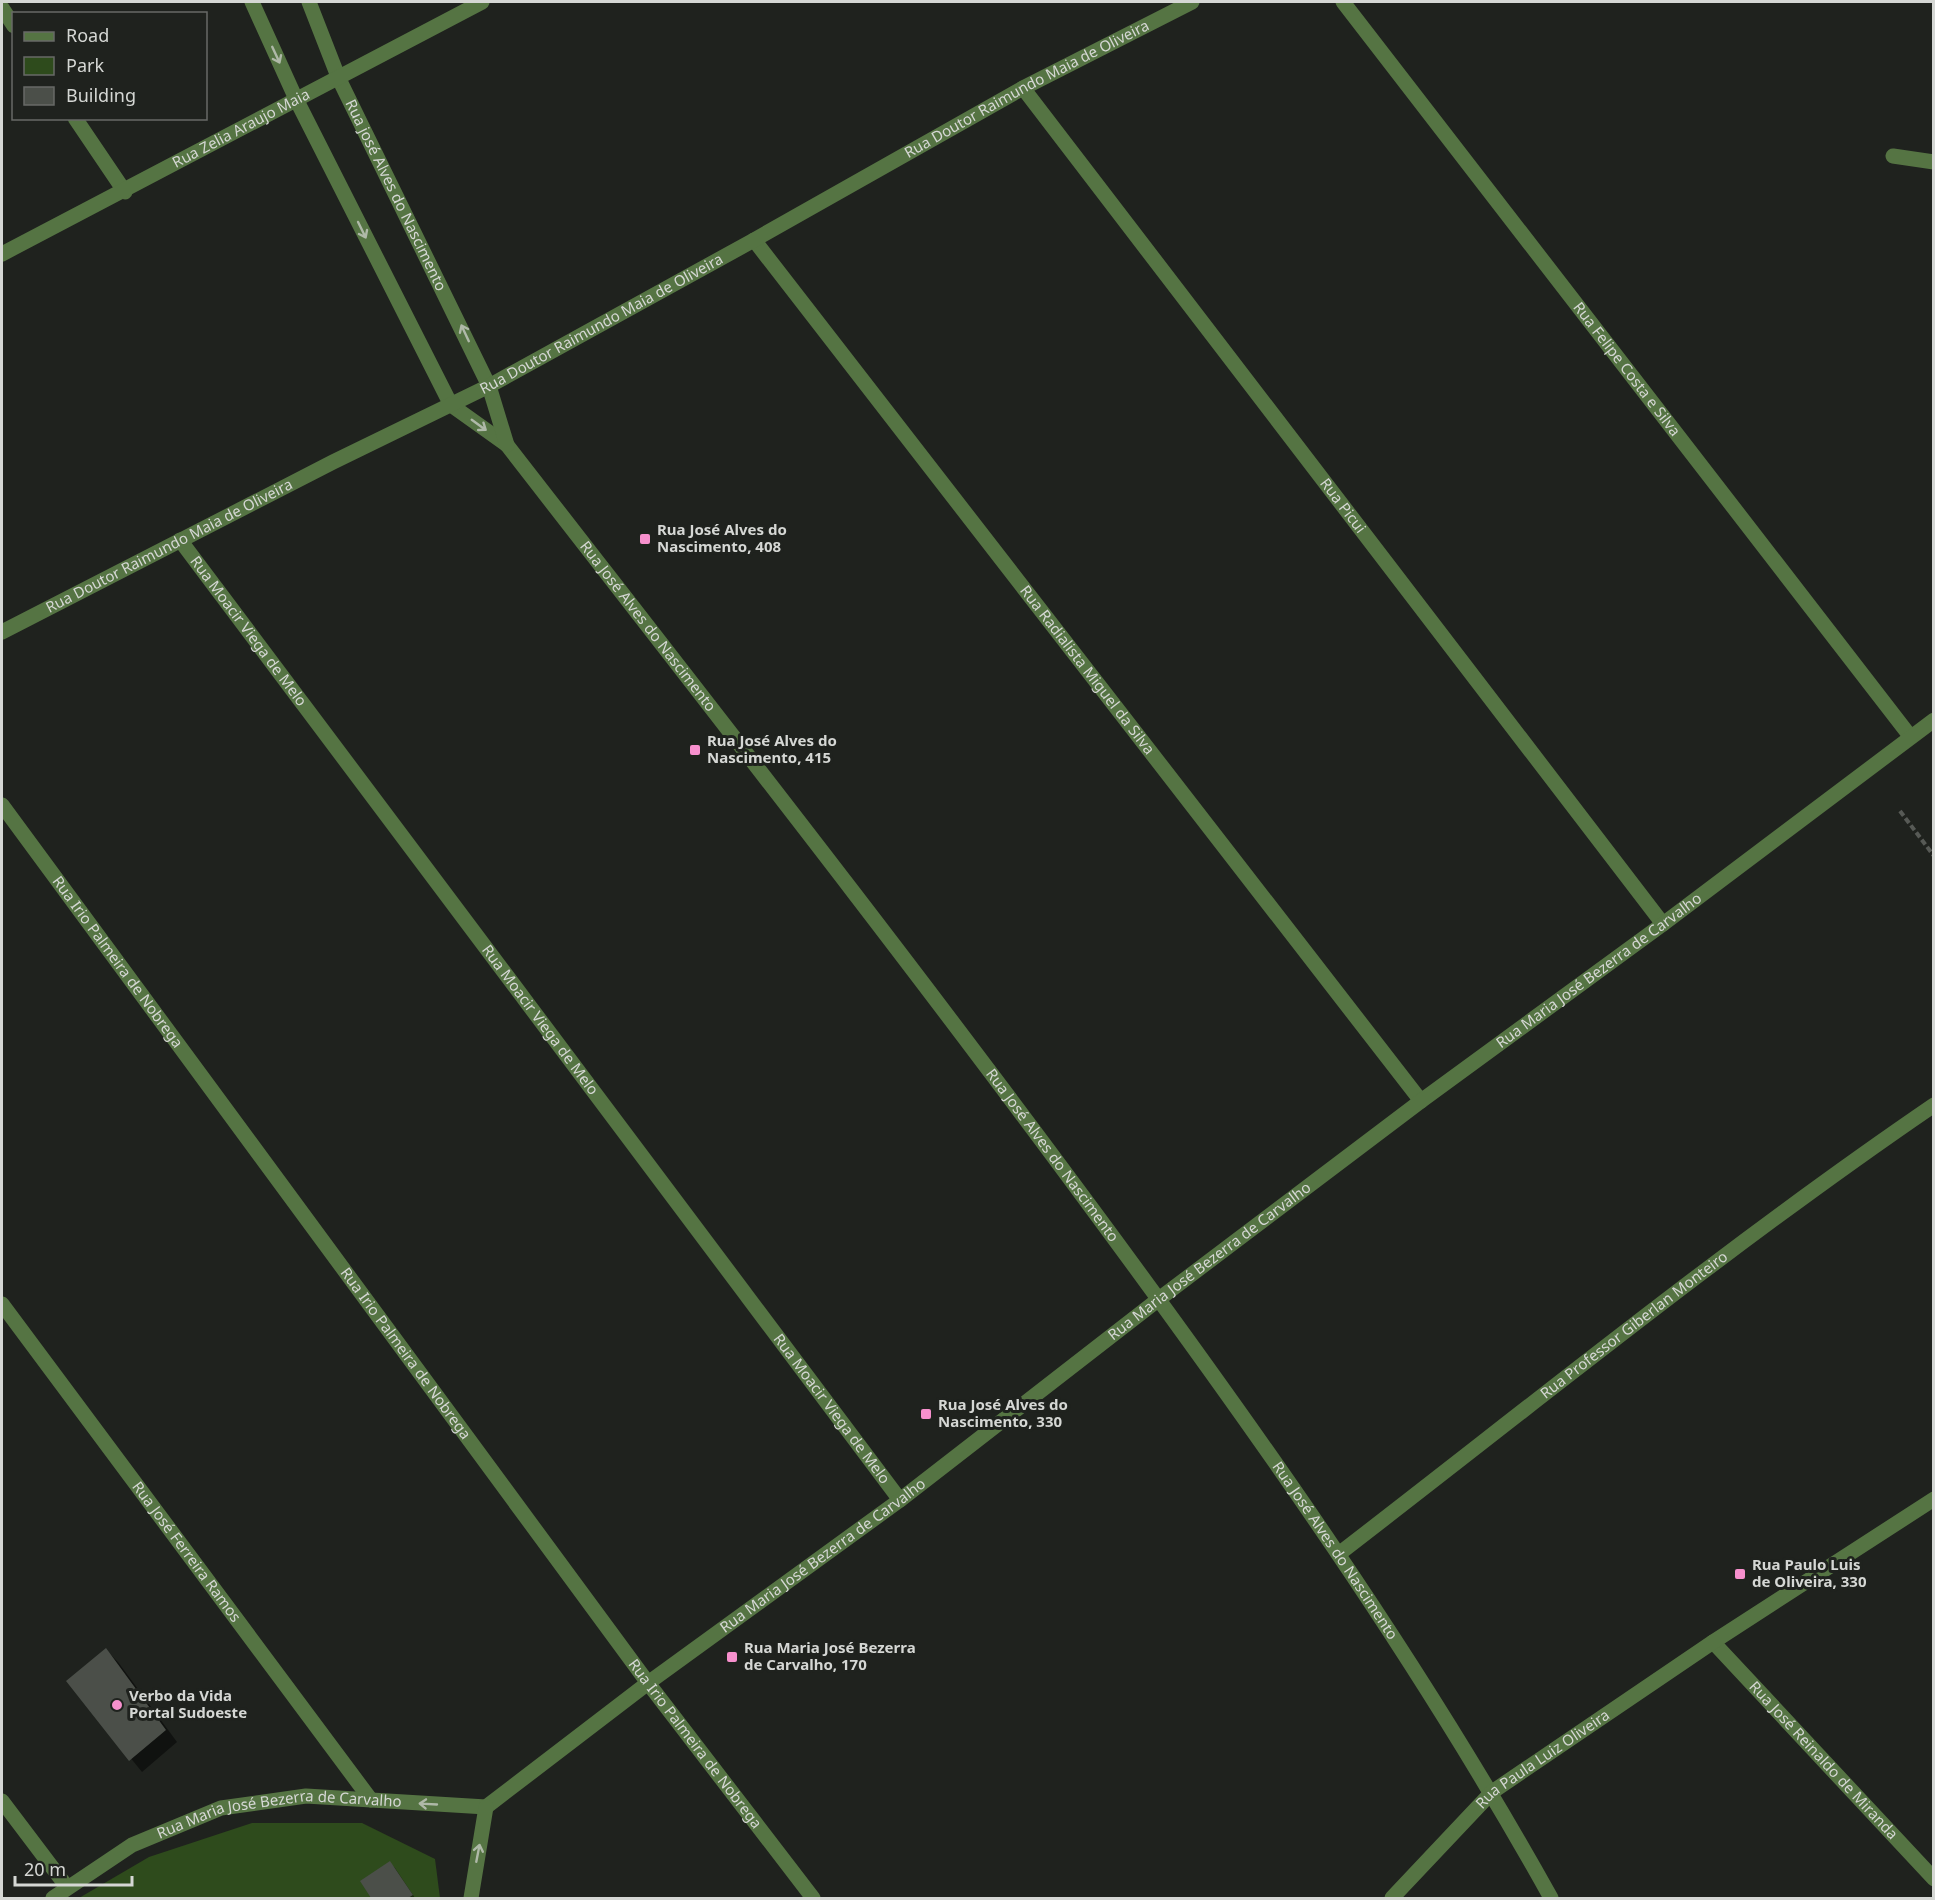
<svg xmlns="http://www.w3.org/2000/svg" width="1935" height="1900" viewBox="0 0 1935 1900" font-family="'Noto Sans',sans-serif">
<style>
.green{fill:#2e4b1c}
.shadow{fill:#0007}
.building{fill:#4b4f49}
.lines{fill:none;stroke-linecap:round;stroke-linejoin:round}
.path{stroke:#575a56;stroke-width:4;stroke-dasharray:6 3;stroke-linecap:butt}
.minor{stroke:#557443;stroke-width:15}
.oneway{stroke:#afb9a8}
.poi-dot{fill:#f790cd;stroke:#1f221e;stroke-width:2}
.labels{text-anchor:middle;stroke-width:6;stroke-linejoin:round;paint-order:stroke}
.street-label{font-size:15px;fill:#d5d7d4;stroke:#1f221e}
.poi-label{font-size:15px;font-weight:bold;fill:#d5d7d4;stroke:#1f221e;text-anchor:start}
</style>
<rect width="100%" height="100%" fill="#1f221e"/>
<path class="green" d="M252 1823H362L435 1859 440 1898H79L149 1857Z"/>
<path class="shadow" d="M106 1650 118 1662 177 1742 142 1772 68 1681Z
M390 1863 395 1868 415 1898H373L362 1881Z"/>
<path class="building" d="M106 1648 166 1730 129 1761 66 1681Z
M390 1861 413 1895 408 1898H371L360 1881Z"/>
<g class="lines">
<path class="path" d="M1900 811 1934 856"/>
<g class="minor">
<path id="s1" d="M252 2 296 99 451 405 507 445C704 699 902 951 1093 1210 1257 1432 1417 1657 1551 1898"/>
<path id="s2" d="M309 2 339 79 489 386 507 445"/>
<path id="s3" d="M1343 2 1910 736"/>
<path d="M2 8 14 26"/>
<path id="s4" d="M1023 88 1663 924"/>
<path d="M75 118 125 192"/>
<path d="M1893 156 1934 162"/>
<path id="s5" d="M754 240 1421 1101"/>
<path id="s6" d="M2 254 482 2"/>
<path id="s7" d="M180 540 900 1500"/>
<path id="s8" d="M2 632 333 462 489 386 754 240 1023 88 1192 2"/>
<path id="s9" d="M2 805 648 1683 813 1898"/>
<path id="s10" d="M2 1304 371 1800"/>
<path id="s11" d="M1340 1553C1536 1402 1729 1245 1934 1105"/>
<path id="s12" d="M1713 1642 1934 1879"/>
<path d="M2 1801 67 1887"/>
<path id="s13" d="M53 1898 132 1845 221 1808 306 1796 486 1807 648 1683 900 1500 1159 1299 1421 1101 1663 924 1934 720"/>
<path d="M471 1898 486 1807"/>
<path id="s14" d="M1392 1898 1492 1792 1713 1642 1934 1499"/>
</g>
</g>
<defs><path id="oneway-shaft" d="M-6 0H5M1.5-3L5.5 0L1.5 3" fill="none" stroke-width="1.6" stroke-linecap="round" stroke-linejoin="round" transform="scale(1.5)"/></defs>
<g class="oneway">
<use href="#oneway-shaft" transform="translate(276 55) rotate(65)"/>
<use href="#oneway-shaft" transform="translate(362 230) rotate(64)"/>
<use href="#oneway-shaft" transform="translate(465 333) rotate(-115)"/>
<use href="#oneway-shaft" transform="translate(479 425) rotate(36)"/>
<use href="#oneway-shaft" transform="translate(428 1804) rotate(-177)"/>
<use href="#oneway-shaft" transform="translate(478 1853) rotate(-79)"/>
</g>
<g class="poi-dot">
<rect x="639" y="533" width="12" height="12" rx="3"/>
<rect x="689" y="744" width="12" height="12" rx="3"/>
<rect x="920" y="1408" width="12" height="12" rx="3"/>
<rect x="1734" y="1568" width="12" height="12" rx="3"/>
<rect x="726" y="1651" width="12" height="12" rx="3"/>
<circle cx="117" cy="1705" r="6"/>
</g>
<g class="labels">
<g class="street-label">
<text dy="5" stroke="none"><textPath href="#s8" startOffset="1160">Rua Doutor Raimundo Maia de Oliveira</textPath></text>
<text dy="5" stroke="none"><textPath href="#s6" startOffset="270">Rua Zelia Araujo Maia</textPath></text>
<text dy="5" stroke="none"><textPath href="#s2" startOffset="212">Rua josé Alves do Nascimento</textPath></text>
<text dy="5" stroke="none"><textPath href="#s8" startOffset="674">Rua Doutor Raimundo Maia de Oliveira</textPath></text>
<text dy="5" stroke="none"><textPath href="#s3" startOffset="464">Rua Felipe Costa e Silva</textPath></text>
<text dy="5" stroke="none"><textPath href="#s4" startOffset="526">Rua Picui</textPath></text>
<text dy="5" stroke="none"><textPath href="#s8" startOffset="188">Rua Doutor Raimundo Maia de Oliveira</textPath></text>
<text dy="5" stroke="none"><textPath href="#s1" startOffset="748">Rua José Alves do Nascimento</textPath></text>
<text dy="5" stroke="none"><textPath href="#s7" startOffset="114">Rua Moacir Viega de Melo</textPath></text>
<text dy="5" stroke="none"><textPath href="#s5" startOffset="544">Rua Radialista Miguel da Silva</textPath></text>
<text dy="5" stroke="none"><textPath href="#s9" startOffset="195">Rua Irio Palmeira de Nobrega</textPath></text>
<text dy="5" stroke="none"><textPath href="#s13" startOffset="1850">Rua Maria José Bezerra de Carvalho</textPath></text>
<text dy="5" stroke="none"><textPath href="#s7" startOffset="600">Rua Moacir Viega de Melo</textPath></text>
<text dy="5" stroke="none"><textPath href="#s1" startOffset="1414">Rua José Alves do Nascimento</textPath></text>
<text dy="5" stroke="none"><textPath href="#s13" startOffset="1364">Rua Maria José Bezerra de Carvalho</textPath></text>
<text dy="5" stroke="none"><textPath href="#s11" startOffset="372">Rua Professor Giberlan Monteiro</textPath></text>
<text dy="5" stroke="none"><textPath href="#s9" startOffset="681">Rua Irio Palmeira de Nobrega</textPath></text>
<text dy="5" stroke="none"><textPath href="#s7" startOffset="1086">Rua Moacir Viega de Melo</textPath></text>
<text dy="5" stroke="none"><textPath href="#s1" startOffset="1900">Rua José Alves do Nascimento</textPath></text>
<text dy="5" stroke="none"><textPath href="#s10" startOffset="309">Rua José Ferreira Ramos</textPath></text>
<text dy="5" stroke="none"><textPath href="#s13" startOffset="878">Rua Maria José Bezerra de Carvalho</textPath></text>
<text dy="5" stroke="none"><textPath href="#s9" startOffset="1167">Rua Irio Palmeira de Nobrega</textPath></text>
<text dy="5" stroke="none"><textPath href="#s14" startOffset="206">Rua Paula Luiz Oliveira</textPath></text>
<text dy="5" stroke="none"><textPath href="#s12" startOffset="162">Rua José Reinaldo de Miranda</textPath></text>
<text dy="5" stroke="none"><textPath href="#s13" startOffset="248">Rua Maria José Bezerra de Carvalho</textPath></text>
</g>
<g class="poi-label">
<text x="657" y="535">Rua José Alves do<tspan x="657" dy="17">Nascimento, 408</tspan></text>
<text x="707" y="746">Rua José Alves do<tspan x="707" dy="17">Nascimento, 415</tspan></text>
<text x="938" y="1410">Rua José Alves do<tspan x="938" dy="17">Nascimento, 330</tspan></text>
<text x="1752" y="1570">Rua Paulo Luis<tspan x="1752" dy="17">de Oliveira, 330</tspan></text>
<text x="744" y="1653">Rua Maria José Bezerra<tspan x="744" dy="17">de Carvalho, 170</tspan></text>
<text x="129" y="1701">Verbo da Vida<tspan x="129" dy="17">Portal Sudoeste</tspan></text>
</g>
</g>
<rect width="1935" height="1900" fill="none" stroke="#d5d7d4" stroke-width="6"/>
<rect x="12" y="12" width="195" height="108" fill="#1f221e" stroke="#686a67" stroke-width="1.5"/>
<rect x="24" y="32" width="30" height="9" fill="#557443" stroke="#686a67" stroke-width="1.5"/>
<text x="66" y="42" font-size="18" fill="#d5d7d4">Road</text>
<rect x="24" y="57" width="30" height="18" fill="#2e4b1c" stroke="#686a67" stroke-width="1.5"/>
<text x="66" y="72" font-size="18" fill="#d5d7d4">Park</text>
<rect x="24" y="87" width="30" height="18" fill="#4b4f49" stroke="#686a67" stroke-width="1.5"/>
<text x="66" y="102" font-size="18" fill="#d5d7d4">Building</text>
<path d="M15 1876v9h117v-9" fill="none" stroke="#d5d7d4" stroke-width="3"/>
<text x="24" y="1876" font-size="18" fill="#d5d7d4" stroke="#1f221e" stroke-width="4.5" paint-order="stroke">20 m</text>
</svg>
